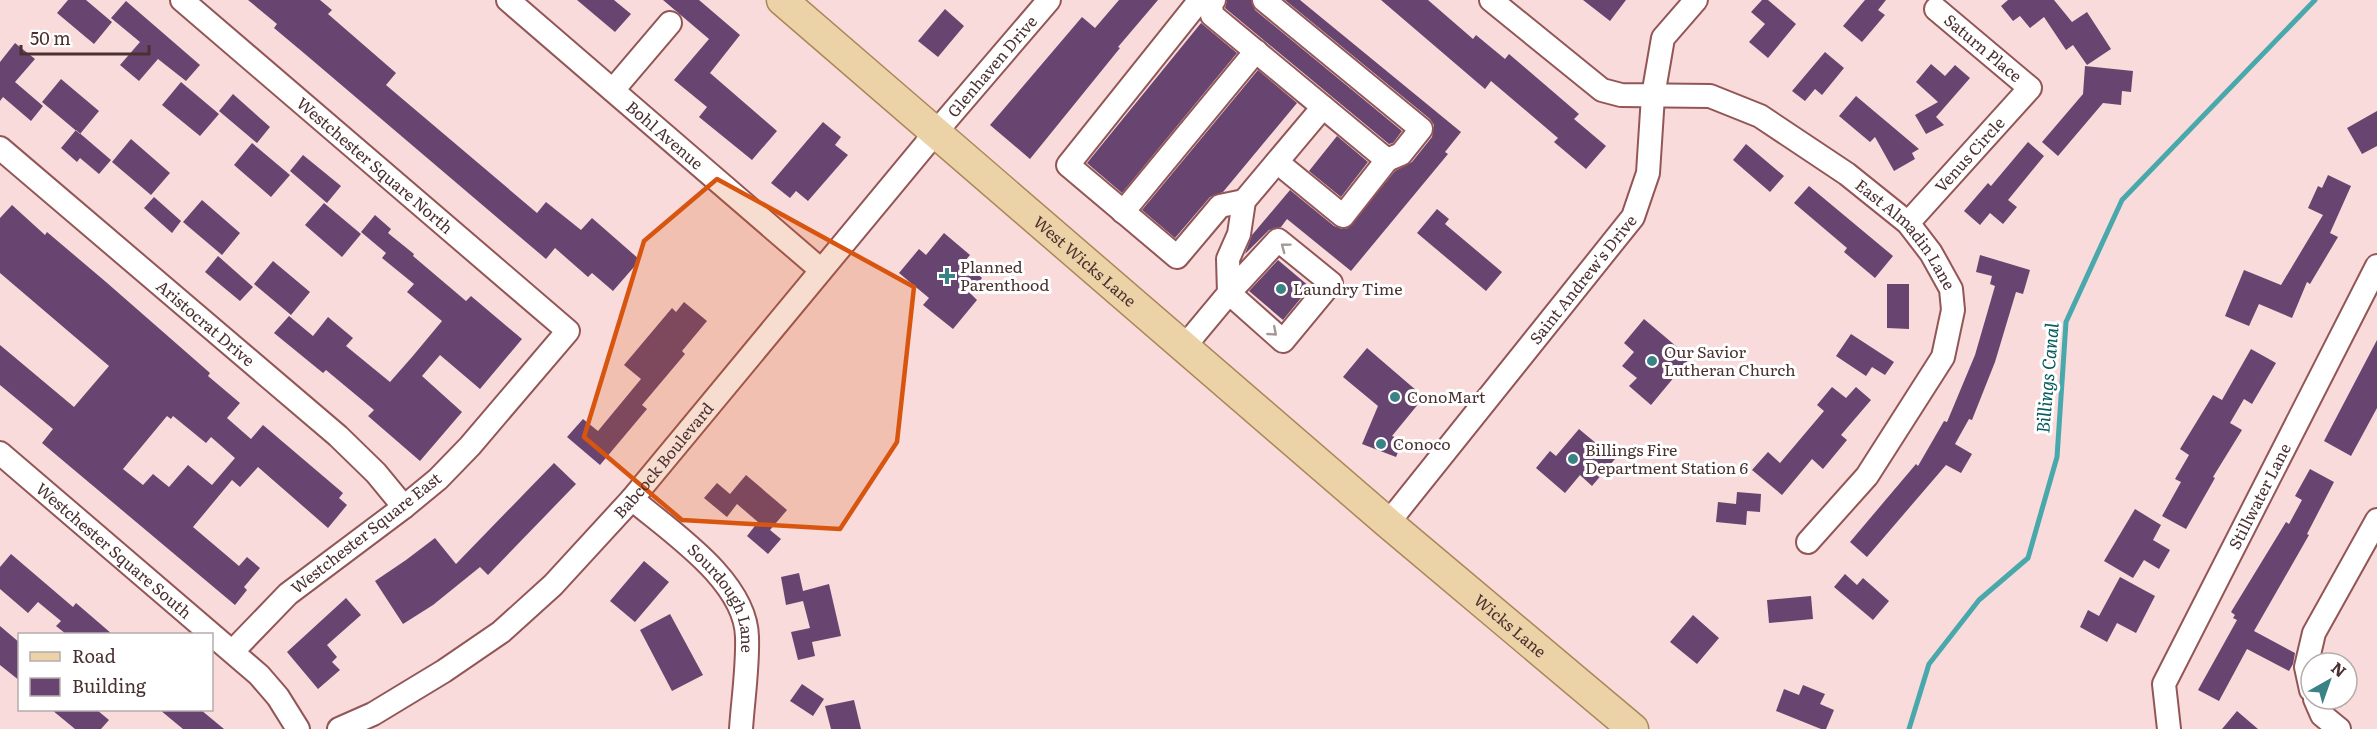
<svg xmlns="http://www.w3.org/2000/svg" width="2377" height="729" viewBox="0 0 2377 729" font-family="Literata,serif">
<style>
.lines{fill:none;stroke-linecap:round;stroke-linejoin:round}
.stream{stroke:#49a8ac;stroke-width:5}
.building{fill:#684571;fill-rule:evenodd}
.minor-casing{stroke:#935656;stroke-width:26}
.major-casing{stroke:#ab8658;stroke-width:33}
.minor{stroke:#fff;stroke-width:22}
.major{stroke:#ecd2a7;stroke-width:30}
.oneway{stroke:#a59898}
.marked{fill:#d85510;fill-opacity:0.2;stroke:#d85510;stroke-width:4.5;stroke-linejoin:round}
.poi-dot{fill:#3a8286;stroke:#fff;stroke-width:2}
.labels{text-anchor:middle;stroke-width:6;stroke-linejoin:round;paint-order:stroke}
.street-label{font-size:16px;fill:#4b3030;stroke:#fff}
.poi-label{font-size:16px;fill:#4b3030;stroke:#fff;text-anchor:start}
.water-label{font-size:18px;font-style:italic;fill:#055b5e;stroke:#fff}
</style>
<rect width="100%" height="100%" fill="#f8dbda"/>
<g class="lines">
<path class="stream" d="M1909 729 1929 664 1979 600 2028 558 2057 457 2066 322 2122 200 2315 0"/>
</g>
<path class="building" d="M68 0H86L112 22 94 44 57 13Z
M248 0H320L332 10 328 14 396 73 386 85 537 213 546 202 581 230 592 218 640 260 613 291 592 273 588 277 555 248 546 259 305 54 274 28 277 24Z
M577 0H614L631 14 615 32Z
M663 0H699L740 35 710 73 777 131 752 160 699 117 707 107 674 80 709 39Z
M1119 0H1158L1118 47 1120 48 1030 159 990 125 1082 17 1095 28Z
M1227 0H1251L1255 10 1402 131 1393 143 1389 144 1225 8Z
M1285 0H1300L1461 132 1445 152 1448 154 1351 271 1287 219 1281 227 1269 230 1245 254 1252 235 1290 190 1334 226 1342 229 1348 228 1395 171 1412 162 1432 137 1434 125 1430 119Z
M1381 0H1428L1473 39 1476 35 1505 59 1509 54 1579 114 1574 119 1606 146 1586 169 1554 142 1558 138 1491 81 1485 89Z
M1583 0H1626L1610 21Z
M1762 0H1768L1796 24 1768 58 1749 42 1765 24 1751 12Z
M1865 0H1886L1878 10 1885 15 1862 42 1843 26Z
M2008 0H2054L2072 22 2087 12 2111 49 2087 65 2073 45 2066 50 2044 17 2030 28 2020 16 2013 21 2001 6Z
M126 1 200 65 186 81 158 59 139 81 120 65 140 42 111 18Z
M945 9 964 26 938 57 918 41Z
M1201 23 1237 53 1122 193 1087 163Z
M15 43 35 59 15 82 43 106 31 121 3 97 0 101V62Z
M1825 52 1844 68 1822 95 1815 89 1805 101 1792 91Z
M1931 64 1945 76 1955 65 1970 78 1936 117 1944 125 1926 134 1915 115 1938 102 1916 82Z
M2085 66 2133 71 2131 92 2122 91 2121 105 2103 103 2058 156 2042 142 2083 94Z
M1258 70 1297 103 1223 192 1210 197 1175 238 1142 210Z
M61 79 99 111 80 134 42 102Z
M181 82 219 114 200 136 162 105Z
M233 94 270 127 257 143 219 111Z
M1856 96 1919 149 1912 153 1915 159 1894 171 1875 137 1870 142 1839 116Z
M2377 111V146L2362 154 2347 128Z
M823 122 841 137 835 145 848 155 808 201 796 191 790 198 771 183Z
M76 130 111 160 99 174 80 158 77 162 61 148Z
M1337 136 1368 162 1341 197 1309 171Z
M131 139 170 173 151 195 112 162Z
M2028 142 2044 156 2008 200 2017 207 2003 224 1990 213 1980 225 1964 211 1988 183 1991 186Z
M252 143 290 175 271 197 234 165Z
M1746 144 1784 176 1770 192 1733 160Z
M303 155 341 186 327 203 290 171Z
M2328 175 2351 186 2330 233 2338 237 2310 284 2307 282 2292 318 2259 304 2249 326 2225 316 2244 270 2281 285 2323 215 2308 208 2318 186 2322 188Z
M1809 186 1893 256 1875 278 1844 252 1847 248 1794 203Z
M154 197 181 221 172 233 144 208Z
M202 200 240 233 222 255 183 222Z
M324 203 361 234 342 257 305 225Z
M12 205 45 235 47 232 106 282 210 373 208 376 240 403 227 418 251 439 263 425 343 493 339 498 347 505 328 528 258 467 240 487 232 480 193 527 239 566 247 557 260 568 244 587 247 590 235 605 42 443 53 429 0 385V345L74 407 109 366 0 273V218ZM167 416 171 419 173 416 206 443 211 437 235 458 212 485 188 465 169 487 153 474 143 485 123 469Z
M1437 209 1449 219 1445 224 1502 272 1486 291 1417 233Z
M375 215 391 229 388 233 414 254 413 256 466 301 471 296 522 339 480 389 440 355 422 376 462 412 420 461 368 416 374 410 326 370 323 373 274 333 289 316 313 336 328 317 353 338 346 346 390 382 412 357 442 321 407 292 414 284 382 258 386 253 361 232Z
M944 233 970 255 964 262 982 278 970 293 977 300 953 329 923 305 929 298 899 273 919 249 926 255Z
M1980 255 2030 270 2023 294 2016 292 1995 362 1972 420 1969 419 1955 444 1972 454 1961 473 1946 465 1867 557 1850 542 1916 464 1918 466 1944 421 1947 422 1975 355 1995 286 1990 284 1992 276 1976 272Z
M218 256 253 287 240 301 205 272Z
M1278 260 1310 287 1283 320 1249 291Z
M273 261 310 292 291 315 254 284Z
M1887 284H1909V329L1887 328Z
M684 302 707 321 682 351 685 354 642 405 647 409 600 465 567 437 583 419 598 431 641 379 624 365 672 308 676 312Z
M1644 319 1690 358 1651 405 1629 386 1637 378 1622 366 1634 352 1624 343Z
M1851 334 1894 362 1885 375 1872 367 1866 376 1836 356Z
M2377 340V408L2351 456 2324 441Z
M1367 348 1424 397 1392 436 1403 440 1396 457 1362 444 1378 406 1343 377Z
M2251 349 2276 363 2252 404 2244 399 2230 423 2242 430 2213 477 2215 478 2186 529 2162 516 2181 482 2175 479 2189 455 2180 449 2213 395 2222 400Z
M1832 387 1846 398 1856 387 1871 400 1841 435 1847 440 1823 469 1812 459 1782 495 1752 470 1768 452 1780 463 1824 411 1817 405Z
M1579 429 1615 459 1592 486 1580 475 1565 493 1536 468 1550 451 1556 456Z
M554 463 576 484 488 575 480 567 433 605 403 624 375 581 406 560 435 538 456 564Z
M2310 469 2334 482 2307 534 2309 535 2254 631 2295 653 2293 664 2289 671 2247 649 2219 701 2198 690 2237 620 2233 618 2235 615 2231 612 2286 522 2289 524 2302 500 2295 496Z
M746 475 787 510 770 530 781 539 768 554 747 536 758 522 737 504 727 517 704 498 717 483 730 494Z
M1737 492 1761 494 1760 512 1747 511 1746 525 1716 522 1718 502 1736 504Z
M2135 509 2161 525 2153 540 2170 550 2159 569 2144 560 2133 578 2104 561Z
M11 554 73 607 76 603 112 634H66L56 626 61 621 38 602 28 613 0 589V567Z
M644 561 669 582 635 622 610 601Z
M799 573 803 591 829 584 841 636 812 642 815 656 798 660 791 632 810 628 803 601 786 605 781 577Z
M1845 574 1857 585 1863 578 1889 601 1873 620 1834 587Z
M2120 577 2155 596 2136 633 2117 623 2107 642 2080 627 2088 610 2099 616Z
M1811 596 1813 619 1769 623 1767 600Z
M346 598 361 615 327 645 337 657 332 662 340 670 318 689 287 652Z
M670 614 703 675 672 691 640 630Z
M1693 615 1719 638 1697 664 1670 642Z
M0 626 20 643V681L0 665Z
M802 684 824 699 813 716 790 701Z
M1803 685 1825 694 1820 704 1834 710 1826 729H1821L1776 711 1784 689 1799 695Z
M854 700 861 729H831L825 706Z
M52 710H97L109 720 101 729H75Z
M160 710H201L224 729H183Z
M2237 711 2258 729H2222Z"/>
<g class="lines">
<defs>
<g id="minor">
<path id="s1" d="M182 0 568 331 470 446 438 479 404 507 288 594 233 651"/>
<path id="s2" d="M508 0 821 270"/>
<path d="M1200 0 1068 165 1177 257 1220 206 1244 201"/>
<path d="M1214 0 1211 4 1212 15 1387 160 1401 154 1421 129 1264 0"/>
<path id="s3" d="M1491 0 1602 90 1621 95 1710 96 1760 116 1847 174 1908 223 1931 253 1951 289 1953 310 1943 357 1867 476 1808 542"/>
<path d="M613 90 670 23"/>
<path id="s4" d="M0 148 338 436 376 473 404 507"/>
<path d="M1277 162 1343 216 1387 160"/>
<path d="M1123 212 1256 51"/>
<path id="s5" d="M1908 223 2030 88 1936 9"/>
<path d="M1184 347 1229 293 1278 240 1331 283 1283 341 1229 293 1228 259 1239 234 1244 201 1323 107"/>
<path id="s6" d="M0 453 259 675 278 697 298 729"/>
<path id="s7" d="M632 499C671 532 746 581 747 637 748 667 743 699 741 729"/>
<path id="s8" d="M1388 523 1633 217 1648 173 1653 96 1663 38 1696 0"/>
<path d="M2311 690 2306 667 2314 633 2377 520"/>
<path d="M2315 699 2322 715 2339 729"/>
<path id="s9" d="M339 729 373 714 444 671 501 632 553 585 632 499 936 132 1049 0"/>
<path id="s10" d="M2169 729 2164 684 2377 266"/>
</g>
<g id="major">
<path id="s11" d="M782 0 1388 523 1633 729"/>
</g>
</defs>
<use href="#minor" class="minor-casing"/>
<use href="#major" class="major-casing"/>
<use href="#minor" class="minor"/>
<use href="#major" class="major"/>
</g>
<defs><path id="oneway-chevron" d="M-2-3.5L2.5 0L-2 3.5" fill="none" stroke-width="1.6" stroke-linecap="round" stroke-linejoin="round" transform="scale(1.5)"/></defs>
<g class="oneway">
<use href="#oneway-chevron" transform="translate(1285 247) rotate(-143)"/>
<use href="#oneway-chevron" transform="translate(1273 332) rotate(41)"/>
</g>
<path class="marked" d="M717 179 914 287 897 442 840 529 682 520 584 437 644 241Z"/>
<g class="poi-dot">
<path d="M944 267h6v6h6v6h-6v6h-6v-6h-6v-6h6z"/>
<circle cx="1281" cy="289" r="6"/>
<circle cx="1652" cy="361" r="6"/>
<circle cx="1395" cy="397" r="6"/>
<circle cx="1381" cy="444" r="6"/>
<circle cx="1573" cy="459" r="6"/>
</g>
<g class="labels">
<g class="street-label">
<text transform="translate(1983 48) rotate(40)" y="6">Saturn Place</text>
<text dy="6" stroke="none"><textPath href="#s9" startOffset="939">Glenhaven Drive</textPath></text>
<text dy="6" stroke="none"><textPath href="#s2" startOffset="207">Bohl Avenue</textPath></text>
<text dy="6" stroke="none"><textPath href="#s5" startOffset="92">Venus Circle</textPath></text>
<text dy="6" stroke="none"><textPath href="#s1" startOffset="254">Westchester Square North</textPath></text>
<text dy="6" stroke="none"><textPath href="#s3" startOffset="495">East Almadin Lane</textPath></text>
<text dy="6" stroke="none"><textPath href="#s11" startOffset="400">West Wicks Lane</textPath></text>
<text dy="6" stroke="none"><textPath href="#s8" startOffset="312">Saint Andrew's Drive</textPath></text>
<text dy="6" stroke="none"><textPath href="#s4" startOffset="270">Aristocrat Drive</textPath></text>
<text dy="6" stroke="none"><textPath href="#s9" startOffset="426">Babcock Boulevard</textPath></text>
<text dy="6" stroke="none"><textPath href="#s10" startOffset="256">Stillwater Lane</textPath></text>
<text transform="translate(366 533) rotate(-38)" y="6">Westchester Square East</text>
<text dy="6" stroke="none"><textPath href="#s6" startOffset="150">Westchester Square South</textPath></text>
<text dy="6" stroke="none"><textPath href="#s7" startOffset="138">Sourdough Lane</textPath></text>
<text dy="6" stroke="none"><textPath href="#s11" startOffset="960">Wicks Lane</textPath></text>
</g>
<g class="poi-label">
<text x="960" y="273">Planned<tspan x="960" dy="18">Parenthood</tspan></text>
<text x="1293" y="295">Laundry Time</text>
<text x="1664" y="358">Our Savior<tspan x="1664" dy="18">Lutheran Church</tspan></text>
<text x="1407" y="403">ConoMart</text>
<text x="1393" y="450">Conoco</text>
<text x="1585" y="456">Billings Fire<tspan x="1585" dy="18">Department Station 6</tspan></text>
</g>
<g class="water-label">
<text transform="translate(2048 378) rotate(-85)" y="6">Billings Canal</text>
</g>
</g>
<rect x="18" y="633" width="195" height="78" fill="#ffffff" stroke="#b7acac" stroke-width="1.5"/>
<rect x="30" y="652" width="30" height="9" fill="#ecd2a7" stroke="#b7acac" stroke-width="1.5"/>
<text x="72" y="663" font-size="18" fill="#4b3030">Road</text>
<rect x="30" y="678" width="30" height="18" fill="#684571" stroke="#b7acac" stroke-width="1.5"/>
<text x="72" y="693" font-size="18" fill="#4b3030">Building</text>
<g transform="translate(2329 681) rotate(40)"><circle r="28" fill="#ffffff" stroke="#b7acac" stroke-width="1.5"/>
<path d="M0-4.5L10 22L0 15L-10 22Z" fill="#3a8286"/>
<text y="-9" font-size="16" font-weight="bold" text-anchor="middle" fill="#4b3030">N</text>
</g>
<path d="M21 45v9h128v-9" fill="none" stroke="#4b3030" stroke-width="3"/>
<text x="30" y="45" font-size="18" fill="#4b3030" stroke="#ffffff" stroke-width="4.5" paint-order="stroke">50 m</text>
</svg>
